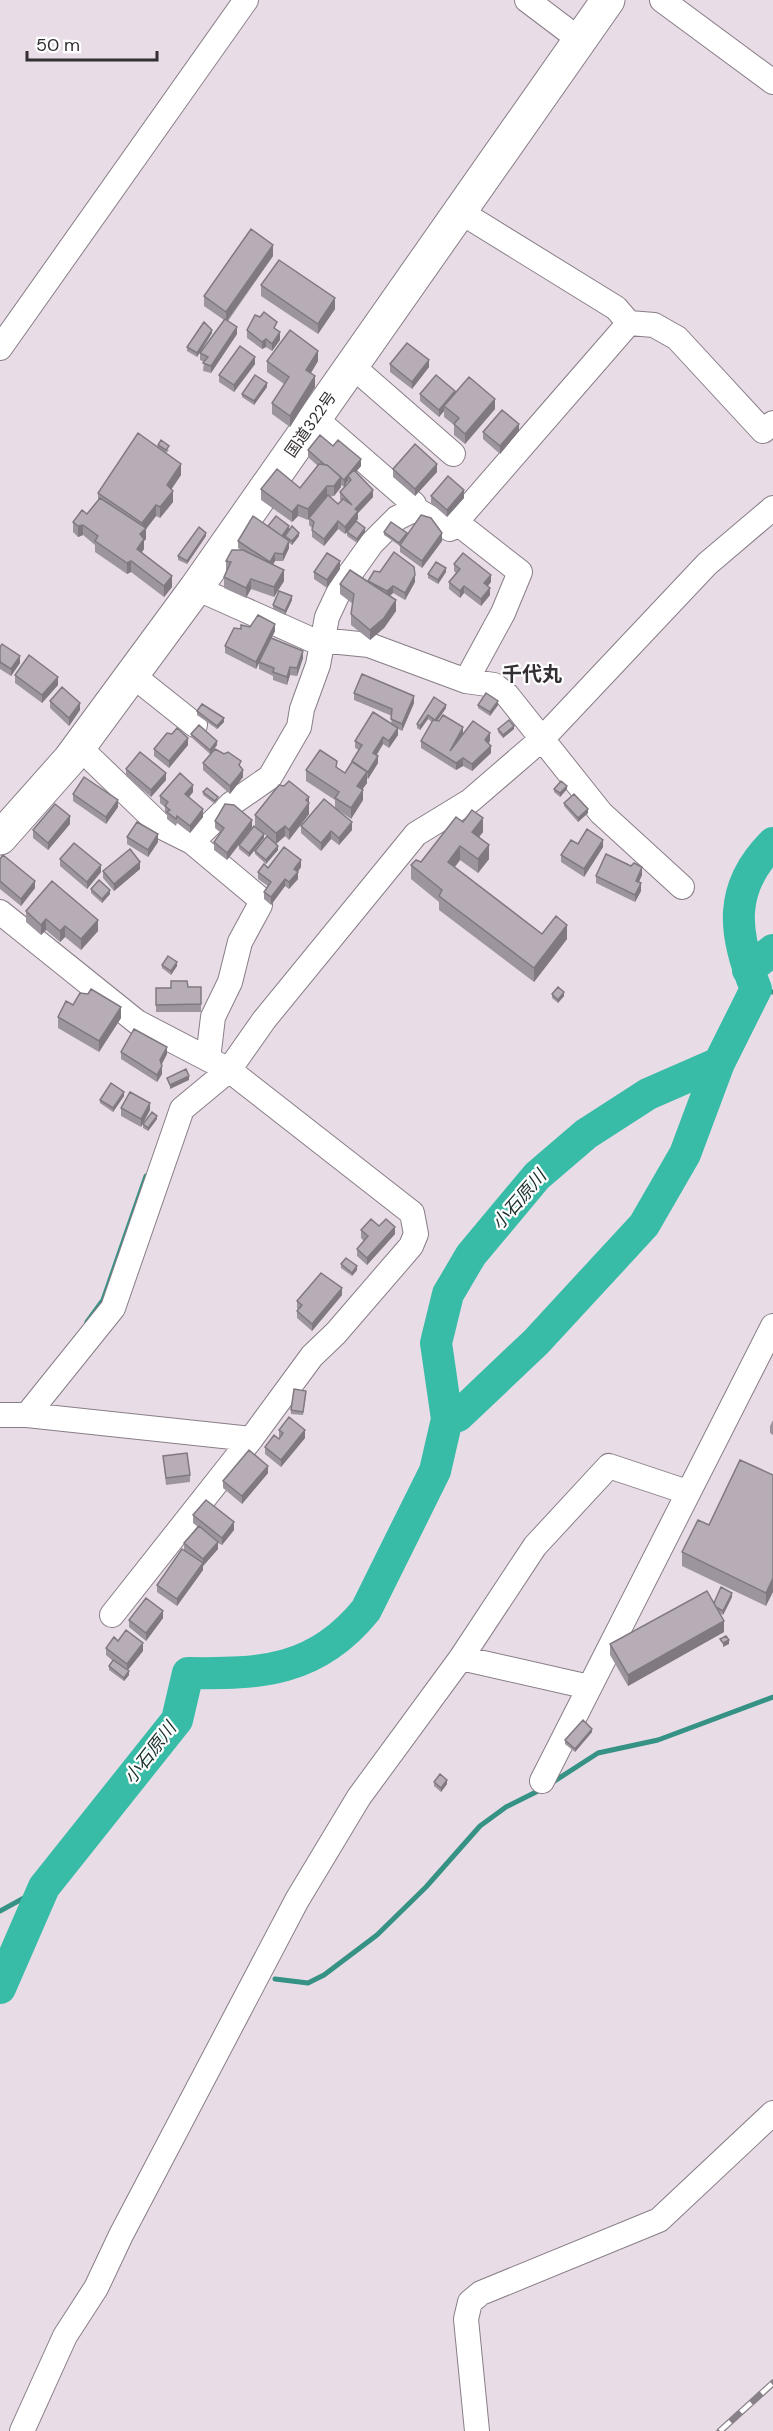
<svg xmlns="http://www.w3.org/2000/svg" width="773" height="2431" viewBox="0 0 773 2431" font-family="'DM Sans','Noto Sans JP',sans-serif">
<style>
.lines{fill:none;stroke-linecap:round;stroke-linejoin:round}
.stream{stroke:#369284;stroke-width:5}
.river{stroke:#38bca7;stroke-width:32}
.minor-casing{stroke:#887e87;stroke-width:26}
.highway-casing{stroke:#887e87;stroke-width:35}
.minor{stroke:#fff;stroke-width:24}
.highway{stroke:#fff;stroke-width:33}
.rail-casing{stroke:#888188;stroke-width:7}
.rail{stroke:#fff;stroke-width:4.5;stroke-dasharray:14;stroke-linecap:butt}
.wall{fill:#9d959d;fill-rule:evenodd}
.shaded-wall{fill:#807980}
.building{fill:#b7adb7;stroke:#807980;stroke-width:1.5}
.labels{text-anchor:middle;stroke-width:4.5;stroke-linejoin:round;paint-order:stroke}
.street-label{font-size:16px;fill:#332f33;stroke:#fff}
.water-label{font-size:18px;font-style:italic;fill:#1a302c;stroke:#fff}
.quarter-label{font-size:20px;font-weight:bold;fill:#332f33;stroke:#fff}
</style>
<rect width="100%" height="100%" fill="#e8dce7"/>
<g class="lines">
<path class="stream" d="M756 989 773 992
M87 1322 103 1300 146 1176
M550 1784 598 1753 658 1740 773 1697
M0 1911 44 1887
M275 1979 308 1983 324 1975 377 1935 426 1887 480 1826 506 1807 542 1789"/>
<path class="river" d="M748 970 773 950
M447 1419 458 1416 536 1342 644 1225 685 1154 719 1063 756 989C733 933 728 888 773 843
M0 1988 44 1887 177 1720 188 1673C261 1674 316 1672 366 1610L435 1471 447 1419 436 1343 448 1294 471 1255 537 1176 586 1134 648 1094 719 1063"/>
<defs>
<path id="minor" d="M527 0 580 40
M662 0 773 82
M459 211 616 308 629 323 654 325 677 338 763 431 773 423
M0 348 246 0
M351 365 453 454
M315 418 414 504 415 509
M196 588 310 639 369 645 466 681 494 685 507 695 601 813 682 887
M131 674 195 725
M466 681 503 613 520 572 456 522 629 323
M79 747 162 827 192 842 259 898 260 905 240 942 230 982 213 1017 208 1059
M192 842 231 804 270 777 299 727 302 709 318 665 327 617 342 585 372 543 397 518 415 509 450 529 456 522
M0 912 137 1022 229 1070 412 1213 416 1234 411 1246 336 1333 312 1356 251 1439 112 1615
M0 1415H27L113 1308 182 1109 229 1070 264 1020 416 834 470 801 543 738 707 564 773 508
M27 1415 251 1439
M461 1658 535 1546 609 1466 687 1492
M542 1781 773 1326
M22 2431 65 2336 96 2288 121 2235 297 1900 359 1797 461 1658 589 1687
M477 2431 466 2319 470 2302 481 2293 659 2220 773 2113"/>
<path id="highway" d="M0 838 70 759 196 588 608 0"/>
</defs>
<use href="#minor" class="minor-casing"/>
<use href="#highway" class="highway-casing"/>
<use href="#minor" class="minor"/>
<use href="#highway" class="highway"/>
<defs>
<path id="rail" d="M720 2431 773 2383"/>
</defs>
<use href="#rail" class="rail-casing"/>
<use href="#rail" class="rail"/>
</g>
<path class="wall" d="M273 256 228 321 237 334 211 373 203 371 204 362 200 360V353L224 320 204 306V296Z
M261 285 335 309 318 334 261 296Z
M277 329 280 340 272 351 266 347 262 349 247 338V330Z
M212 333 197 357 187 351V347Z
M267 361H318L311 373 315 387 290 427 272 414V403L284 384 267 372Z
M255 364 234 392 219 382V375Z
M390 364 429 367 412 389 390 372Z
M267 387 254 405 242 397V394Z
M455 393 495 409 465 444 454 435V425L444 417V411L439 417 420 401V394Z
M519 431 500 454 483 439V432Z
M158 445 169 450 166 453 181 475 171 489 173 502 160 518 156 516 146 529V539L144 541V549L142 552 172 587 164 597 131 572 127 574 95 552V545L83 535 78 537 73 532V522L87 514 98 500V493L158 447Z
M333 446 361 466 356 472 373 497 358 513V519L356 521 365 532 357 543 347 536V532L352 527 345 534 338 529 324 546 312 537V528L309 525V519L308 520 298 516 292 522 261 500V489L300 488 318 466 308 457V450ZM348 481V483L340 492V499L341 501 338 504 329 497 334 496 341 487V485L344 487Z
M393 469 437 472 415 496 393 477Z
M431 496 464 498 447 517 431 503Z
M268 526 289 529 299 536 292 545 289 543V548L283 561H275L273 565 284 581 274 597 251 589 246 598 224 588V577L226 571V561L241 550 238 548V541Z
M384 532 407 535 442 541 422 568 400 552V546L384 535Z
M206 536 187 564 178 560V556Z
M454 564 491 582 488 586 490 595 481 606 464 593 460 598 449 589V582L456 573 454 571Z
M340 569 327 588 314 579V572Z
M446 572 438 584 428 578V574Z
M368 581 415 582 405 600 393 593 389 596 396 611 384 628 370 640 351 625V614L353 604 340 594V584L368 582Z
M292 600 285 615 273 609V605Z
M275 631 271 639 303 658 297 676 290 675 287 685 273 680V676L259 669V663L256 669 225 653V646Z
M0 647 20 663 11 676 0 669Z
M15 675 58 685 42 703 15 683Z
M354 693 414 703 402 731 398 729V735L389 748 383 744 377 755 378 763 368 779 367 778V783L362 789 363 800 351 819 338 810 352 830 339 845 331 839 321 851 301 833V826L335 808V800L306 781V770L337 768 345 773 359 750 355 748V741L391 724 392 716 354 700Z
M434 697 446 708 437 721 463 734 490 741 488 743 491 753 472 771 463 766 456 770 421 748V741L432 722 428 719 420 730 417 728V724Z
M50 701 80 710 69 726 50 708Z
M478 705H498L490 716 478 708Z
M197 711 224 722 217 729 197 715Z
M498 729H514L503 738 498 732Z
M191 734 217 745 210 754 191 737Z
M188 745 169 768 154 756V749Z
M203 763 241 767 243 777 230 794 203 770Z
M126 769 166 780 151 797 126 776Z
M284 786 309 797V814L289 840 285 836 276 844 255 826V815Z
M554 789H567L560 797 554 792Z
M193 792 189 797 203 817 190 833 177 823 176 826 167 819V815L165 813V807L160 803V796Z
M203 792 218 800 215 804 203 795Z
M73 794 118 807 106 824 73 801Z
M564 803 588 813 578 822 564 806Z
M215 821 252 827 264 838 249 857 239 849V845L227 860 214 850V842L221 833 215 828Z
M463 822 483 832 479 837 489 859 478 873 460 860 454 868 542 934 567 939 534 982 439 910V902L411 879V865L421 862Z
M70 824 48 850 33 838V830Z
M127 837 158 842 148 857 127 844Z
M578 844 603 847 584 877 561 862V855Z
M278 850 266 864 255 854V851Z
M0 859 35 888 21 906 0 889Z
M60 859 101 872 87 889 60 866Z
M301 867 298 872V879L289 889 285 886 271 905 264 899V892L268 886 258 879V872L268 868Z
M140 869 114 891 103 878V871Z
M642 875 639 882 641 891 635 902 596 883V876Z
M91 889 110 894 102 903 91 893Z
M26 911 98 931 81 950 65 937 60 942 46 930 41 935 26 922Z
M162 965 177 966 171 975 162 968Z
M201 987V1012H156V988Z
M552 994 564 996 558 1003 552 998Z
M73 1005 121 1018 99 1052 58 1028V1017Z
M121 1052 167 1054 162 1064V1074L157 1082 121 1059Z
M124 1096 113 1112 100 1103V1100Z
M121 1108 150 1110 141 1127 121 1116Z
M157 1119 148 1131 143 1128V1124Z
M379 1226 395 1234 367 1265 357 1256V1249L364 1241 361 1238V1230Z
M341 1264 357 1270 352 1276 341 1268Z
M342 1295 312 1331 297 1318V1311L298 1309 297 1308V1301Z
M306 1394 303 1415 291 1414V1410Z
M773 1420V1435L770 1433V1426Z
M279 1430 305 1438 281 1467 265 1454V1447L280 1438 279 1437Z
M163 1456 190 1475V1482L166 1485Z
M268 1473 242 1504 223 1488V1481Z
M773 1475 766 1606 682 1566V1552L709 1525Z
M193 1515 234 1530 222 1545 218 1543V1549L203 1566V1570L177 1606 157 1592V1585L184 1550V1543L198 1527 193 1523Z
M732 1597 723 1615 719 1613 724 1632 628 1686 610 1655V1644L714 1603Z
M163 1618 146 1641 129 1627V1620Z
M118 1641 143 1651 128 1670 129 1675 124 1681 109 1670V1666L113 1661 106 1655V1648Z
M592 1732 575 1752 565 1744V1740Z
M434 1782 447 1784 441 1792 434 1786Z"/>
<path class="shaded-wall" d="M273 245V256L226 322V312Z
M335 298V309L318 334V324Z
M237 327V334L211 373V366Z
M212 330V333L197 357V353Z
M280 332V340L272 351V344Z
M266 339V347L262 349V342Z
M318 351V361L306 381V370Z
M255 357V364L234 392V385Z
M429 360V367L412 389V382Z
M315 376V387L290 427V416Z
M267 383V387L254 405V401Z
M455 391V398L444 406V411L439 417V410Z
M495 399V409L465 444V434Z
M519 424V431L500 454V446Z
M361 459V466L350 479 348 476V481L344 487V480Z
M181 464V475L167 496V485Z
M437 464V472L415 496V489Z
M341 477V487L334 496V486Z
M327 486V497L308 520V509Z
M373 490V497L358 513V519L345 534V527L355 509Z
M464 490V498L447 517V510Z
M173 491V502L160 518V507Z
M156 505V516L146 529V539L144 541V549L137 559V549L140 534 142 532V523Z
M298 505V516L292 522V512Z
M338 521V529L324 546V539Z
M83 525V535L78 537V526Z
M289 526V530L282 540V536Z
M365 528V532L357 543V539Z
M206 533V536L187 564V561Z
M299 533V536L292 545V541Z
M442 533V541L422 568V561Z
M289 541V548L283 561V554Z
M275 553V561L270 569V562Z
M131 561V572L127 574V563Z
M340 561V569L327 588V580Z
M446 568V572L438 584V580Z
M284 570V581L274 597V587Z
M415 575V582L405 600V593Z
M491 575V582L484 590V583Z
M172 576V587L164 597V586Z
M251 579V589L246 598V588Z
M393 586V593L387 599V591Z
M464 586V593L460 598V591Z
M490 588V595L481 606V599Z
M292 596V600L285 615V611Z
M396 600V611L384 628 370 640V630Z
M275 624V631L256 669V662Z
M303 651V658L297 676V668Z
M20 656V663L11 676V669Z
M290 667V675L287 685V677Z
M58 677V685L42 703V695Z
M414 696V703L402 731V724Z
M498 701V705L490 716V712Z
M80 703V710L69 726V718Z
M446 705V708L435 724V720Z
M428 715V719L420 730V726Z
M224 718V722L217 729V726Z
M514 726V729L503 738V735Z
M463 727V734L450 751Z
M398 728V735L389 748V741Z
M490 733V741L485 748V740Z
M383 737V744L373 760V753Z
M188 738V745L169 768V761Z
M217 741V745L210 754V750Z
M491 746V753L472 771V764Z
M378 756V763L368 779V772Z
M463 758V766L456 770V763Z
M243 770V777L230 794V786Z
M367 772V783L357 797V786Z
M166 773V780L151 797V790Z
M193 785V792L185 802V794Z
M567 786V789L560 797V793Z
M363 790V800L351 819V808Z
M309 797V814L289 840V830Z
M118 800V807L106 824V817Z
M203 809V817L190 833V826Z
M588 809V813L578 822V818Z
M70 816V824L48 850V843Z
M483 818V832L472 846V832Z
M252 820V827L227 860V853Z
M352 822V830L339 845V838Z
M285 826V836L276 844V833Z
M331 831V839L321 851V843Z
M158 834V842L148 857V850Z
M264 834V838L249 857V853Z
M603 840V847L584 877V869Z
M489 845V859L478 873V859Z
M278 846V850L266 864V860Z
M460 846V860L448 876V862Z
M301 860V867L294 876V869Z
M140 862V869L114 891V884Z
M101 865V872L87 889V882Z
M642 867V875L636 888V881Z
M298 872V879L289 889V882Z
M285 879V886L271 905V897Z
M35 881V888L21 906V899Z
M641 883V891L635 902V895Z
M110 890V894L102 903V899Z
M46 919V930L41 935V925Z
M98 920V931L81 950V939Z
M567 925V939L534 982V968Z
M65 926V937L60 942V931Z
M177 962V966L171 975V971Z
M564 992V996L558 1003V1000Z
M121 1007V1018L99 1052V1041Z
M167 1047V1054L160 1067V1060Z
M162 1066V1074L157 1082V1075Z
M189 1076V1080L170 1089V1085Z
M124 1092V1096L113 1112V1108Z
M150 1103V1110L141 1127V1119Z
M157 1116V1119L148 1131V1128Z
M395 1227V1234L367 1265V1258Z
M357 1266V1270L352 1276V1273Z
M342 1288V1295L312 1331V1324Z
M305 1430V1438L281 1467V1460Z
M268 1466V1473L242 1504V1496Z
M234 1522V1530L222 1545V1538Z
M218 1542V1549L203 1566V1559Z
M203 1563V1570L177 1606V1599Z
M773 1578V1592L766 1606V1593Z
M732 1593V1597L723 1615V1611Z
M163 1611V1618L146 1641V1633Z
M724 1621V1632L628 1686V1675Z
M729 1640V1644L723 1647V1643Z
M143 1643V1651L127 1671V1664Z
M129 1671V1675L124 1681V1678Z
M592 1729V1732L575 1752V1749Z
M447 1780V1784L441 1792V1788Z"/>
<path class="building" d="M251 229 273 245 226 312 204 296Z
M279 260 335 298 318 324 261 285Z
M264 312 277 322 274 328 280 332 272 344 266 339 262 342 247 330 255 315 260 317Z
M225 319 237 327 211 366 203 363 208 357 200 353Z
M204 322 212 330 197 353 187 347Z
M290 330 318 351 306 370 315 376 290 416 272 403 289 377 267 361Z
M407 343 429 360 412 382 390 364Z
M240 346 255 357 234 385 219 375Z
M255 375 267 383 254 401 242 394Z
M436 375 455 391 439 410 420 394Z
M469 377 495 399 465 434 454 424 459 418 444 406Z
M502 410 519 424 500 446 483 432Z
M138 433 181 464 167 485 173 491 160 507 156 505 142 523 98 493Z
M320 435 333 446 338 440 361 459 344 480 327 465H325L308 450Z
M161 440 169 446 166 450 158 445Z
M415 444 437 464 415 489 393 469Z
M319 464 327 465 341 477 334 486H327L308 509 298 505 292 512 261 489 277 469 300 488Z
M354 470 373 490 355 509 358 511 345 527 338 521 324 539 312 530 314 522 309 518 328 495 338 504 343 499 352 505 340 492 351 480 348 476Z
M448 476 464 490 447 510 431 496Z
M100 498 146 528 140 534 144 539 137 549 172 576 164 586 131 561 127 563 95 541 98 536 83 525 78 526 73 522 82 510 87 514Z
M421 515 431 518 442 533 422 561 400 545Z
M253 516 289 541 283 554 275 553 270 562 238 541Z
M276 516 289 526 282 536 268 526Z
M356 521 365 528 357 539 347 532Z
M391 522 407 533 399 543 384 532Z
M292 526 299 533 292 541 285 536Z
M199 527 206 533 187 561 178 556Z
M232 550H243L284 570 274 587 251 579 246 588 224 577 231 562 226 561Z
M394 552 414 567 415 575 405 593 393 586 387 591 368 581 374 571 380 572Z
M327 553 340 561 327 580 314 572Z
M463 553 491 575 484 583 490 588 481 599 464 586 460 591 449 582 460 569 454 564Z
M436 562 446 568 438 580 428 574Z
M350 570 396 600 384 618 370 630 351 614 354 594 340 584Z
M279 591 292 596 285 611 273 605Z
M258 615 275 624 256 662 225 646 234 628 241 629V625L250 627Z
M271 638 303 651 297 668 290 667 287 677 273 672 274 668 259 662Z
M2 644 20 656 11 669 0 662V647Z
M29 655 58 677 42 695 15 675Z
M362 674 414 696 402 724 391 719 392 709 354 693Z
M62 687 80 703 69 718 50 701Z
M486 693 498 701 490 712 478 705Z
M434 697 446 705 435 720 428 715 420 726 417 724Z
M202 704 224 718 217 726 197 711Z
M373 712 398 728 389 741 383 737 373 753 378 756 368 772 352 761 362 745 355 741Z
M443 715 463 727 450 751 473 721 490 733 485 740 491 746 472 764 463 758 456 763 421 741 433 720 439 721Z
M509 720 514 726 503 735 498 729Z
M199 725 217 741 210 750 191 734Z
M177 728 188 738 169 761 154 749 167 733 172 734Z
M215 749 224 754 228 752 241 761 239 765 243 770 230 786 203 763Z
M320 750 337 761 336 767 345 773 352 762 367 772 357 786 363 790 351 808 335 798 339 792 306 770Z
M140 752 166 773 151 790 126 769Z
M180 773 193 785 185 794 203 809 190 826 177 816 176 819 167 812 170 810 165 806 168 802 160 796Z
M84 777 118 800 106 817 73 794Z
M289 781 309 797 306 800 309 803 289 830 285 826 276 833 255 815 279 785 284 786Z
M561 781 567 786 560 793 554 789Z
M207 788 218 797 215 801 203 792Z
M574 794 588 809 578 818 564 803Z
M324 799 352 822 339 838 331 831 321 843 301 826Z
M55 804 70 816 48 843 33 830Z
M225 804 234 805 252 820 227 853 214 842 224 828 215 821Z
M472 810 483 818 472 832 489 845 478 859 460 846 448 862 542 934 556 916 567 925 534 968 439 896 442 890 411 865 416 860 421 862 456 817 463 822Z
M137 822 158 834 148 850 127 837Z
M254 826 264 834 249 853 239 845Z
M587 829 603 840 584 869 561 855 571 840 578 844Z
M267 836 278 846 266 860 255 851Z
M74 843 101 865 87 882 60 859Z
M284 847 301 860 294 869 298 872 289 882 285 879 271 897 264 892 271 882 258 872 264 864 268 868Z
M130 849 140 862 114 884 103 871Z
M606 854 631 866 634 863 642 867 636 881 641 883 635 895 596 876Z
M3 855 35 881 21 899 0 881V859Z
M99 880 110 890 102 899 91 889Z
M52 881 98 920 81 939 65 926 60 931 46 919 41 925 26 911Z
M168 956 177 962 171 971 162 965Z
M171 981H187L188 987H201V1004L156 1005V988H171Z
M558 987 564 992 558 1000 552 994Z
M91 989 121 1007 99 1041 58 1017 66 1001 73 1005 80 993 88 994Z
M134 1029 167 1047 160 1060 162 1066 157 1075 121 1052Z
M186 1069 189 1076 170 1085 167 1078Z
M111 1083 124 1092 113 1108 100 1100Z
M130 1092 150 1103 141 1119 121 1108Z
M152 1112 157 1116 148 1128 143 1124Z
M371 1219 379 1226 386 1219 395 1227 367 1258 357 1249 368 1236 361 1230Z
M346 1258 357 1266 352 1273 341 1264Z
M321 1273 342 1288 312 1324 297 1311 302 1305 297 1301Z
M294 1389 306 1391 303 1412 291 1410Z
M289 1417 305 1430 281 1460 265 1447 274 1435 279 1439 283 1433 279 1430Z
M249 1450 268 1466 242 1496 223 1481Z
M187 1453 190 1475 166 1478 163 1456Z
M740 1460 773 1475V1578L766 1593 682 1552 698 1520 709 1525Z
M206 1500 234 1522 222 1538 193 1515Z
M199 1526 218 1542 203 1559 184 1543Z
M182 1549 203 1563 177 1599 157 1585Z
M721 1587 732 1593 723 1611 716 1607 714 1603Z
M707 1591 724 1621 628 1675 610 1644Z
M146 1598 163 1611 146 1633 129 1620Z
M126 1630 143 1643 127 1664 106 1648 114 1637 118 1641Z
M726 1636 729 1640 723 1643 720 1639Z
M113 1660 129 1671 124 1678 109 1666Z
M583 1720 592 1729 575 1749 565 1740Z
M440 1774 447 1780 441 1788 434 1782Z"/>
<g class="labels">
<g class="street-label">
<text transform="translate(310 424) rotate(-55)" y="6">国道322号</text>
</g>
<g class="water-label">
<text transform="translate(519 1200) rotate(-49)" y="6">小石原川</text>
<text transform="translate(150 1753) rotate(-52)" y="6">小石原川</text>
</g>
<g class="quarter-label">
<text x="532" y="681">千代丸</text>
</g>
</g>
<path d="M27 51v9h130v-9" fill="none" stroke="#332f33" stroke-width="3"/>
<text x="36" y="51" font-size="18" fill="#332f33" stroke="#ffffff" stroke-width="4.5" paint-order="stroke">50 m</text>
</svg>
